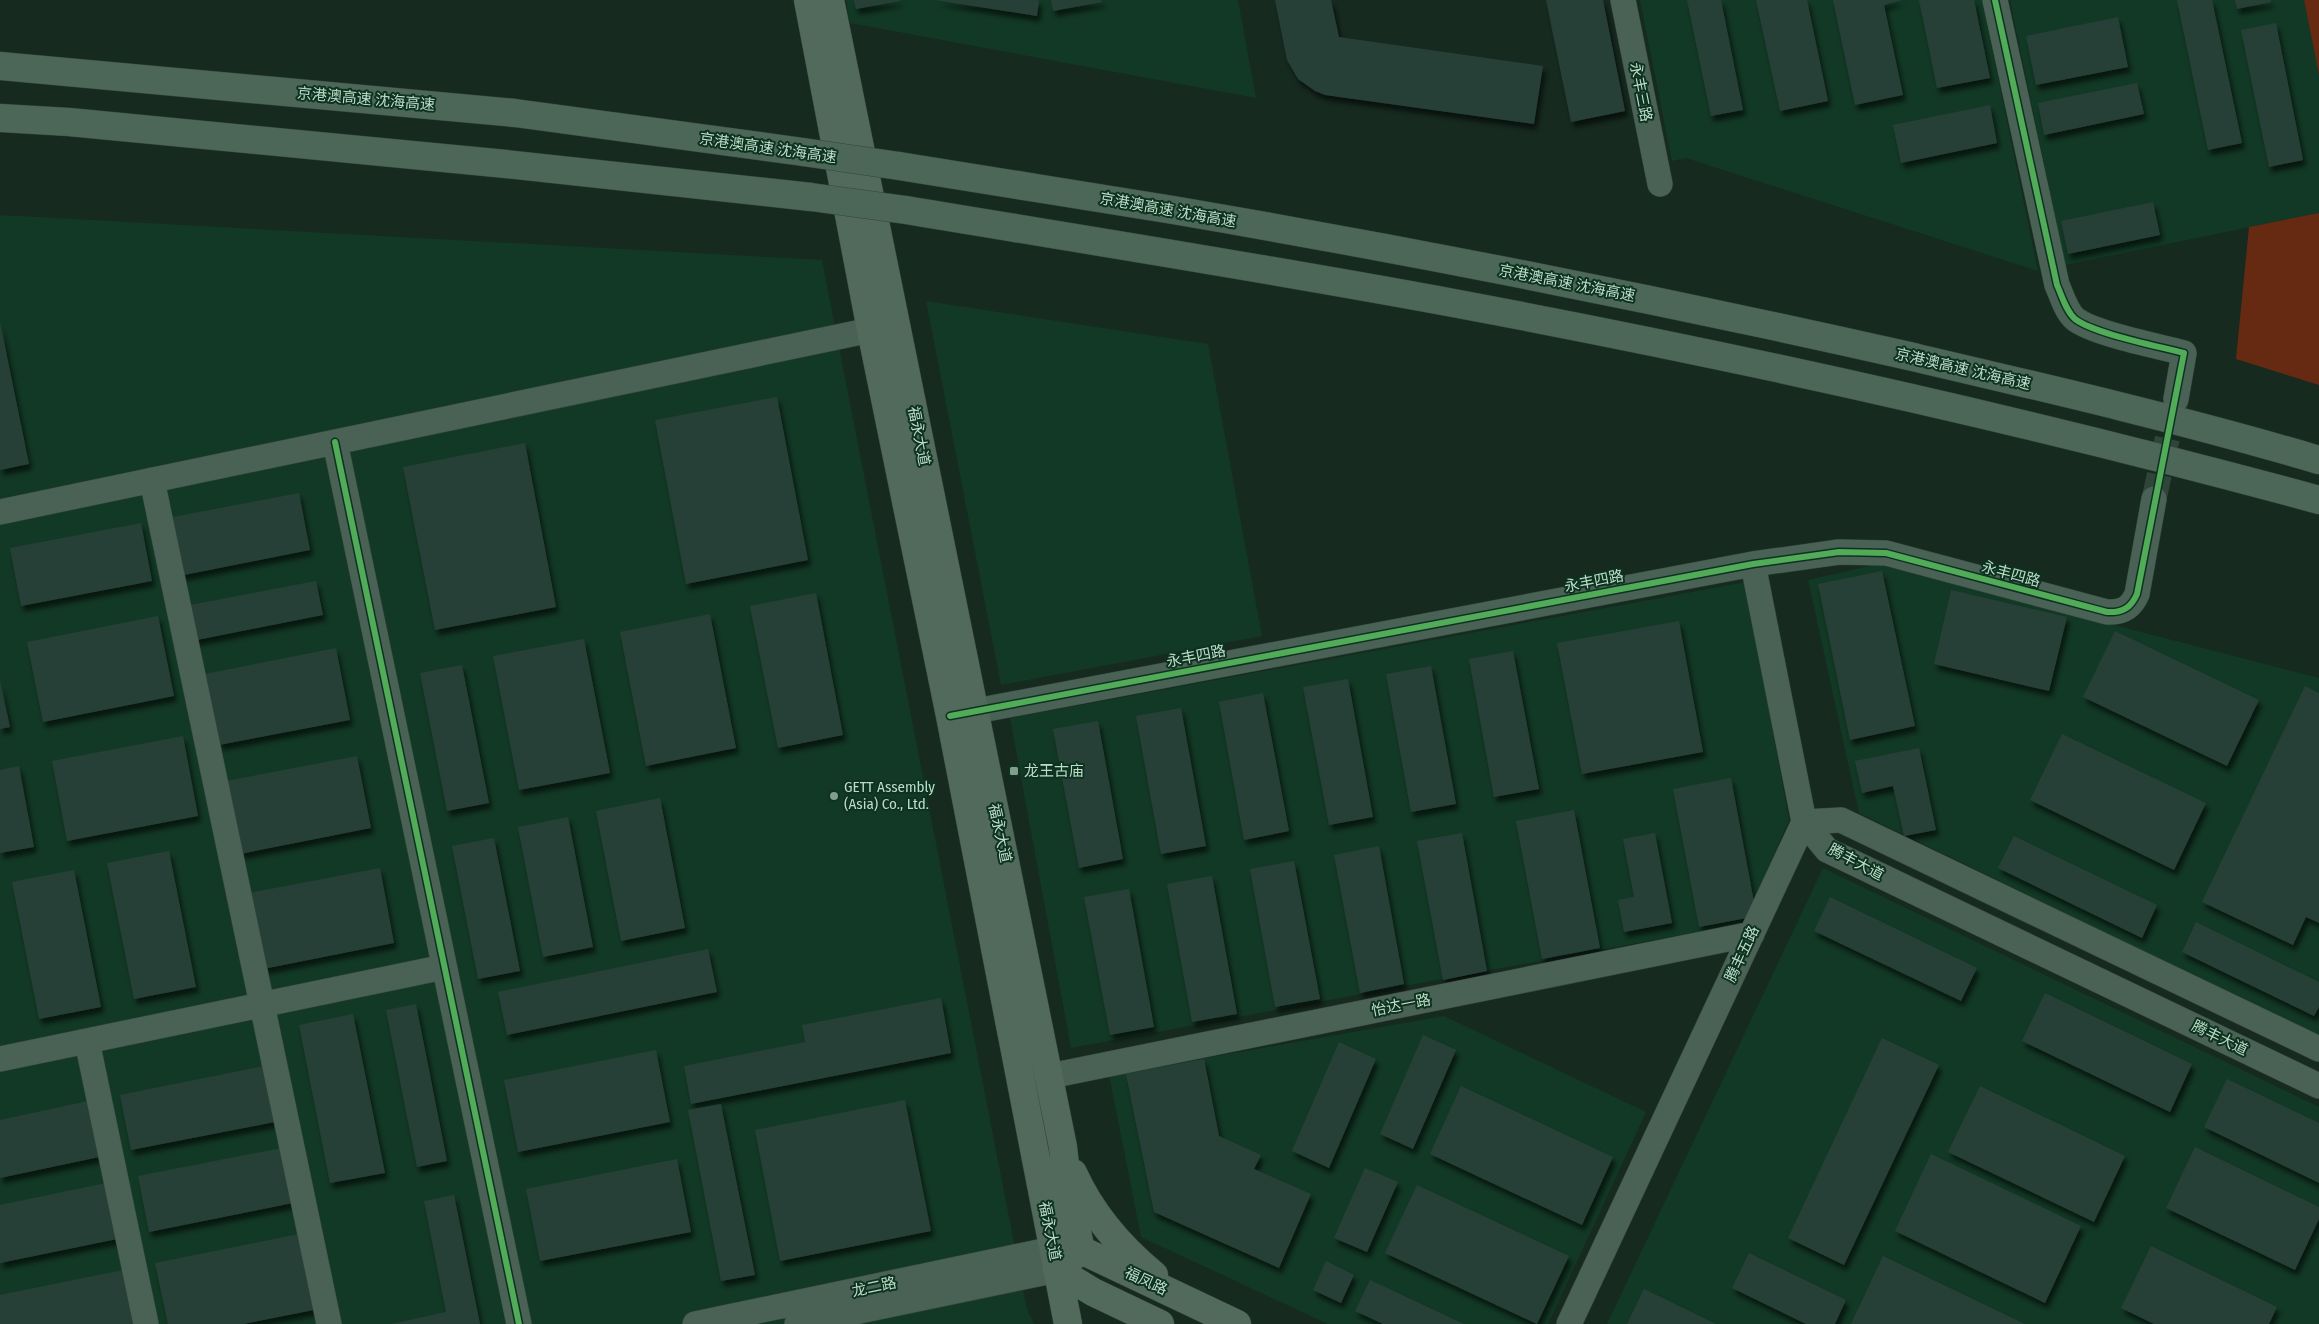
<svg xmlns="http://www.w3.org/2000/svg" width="2319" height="1324" viewBox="0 0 2319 1324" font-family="'Fira Sans Condensed','Noto Sans SC',sans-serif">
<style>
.built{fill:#123925}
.green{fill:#662a12}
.building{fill:#274038;filter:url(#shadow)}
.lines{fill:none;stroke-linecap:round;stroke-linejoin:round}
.minor-tunnel{stroke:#2f4539;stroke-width:25;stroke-dasharray:25 12;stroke-linecap:butt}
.minor-casing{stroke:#35463d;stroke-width:26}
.major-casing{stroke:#35463d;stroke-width:29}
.highway-casing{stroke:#35463d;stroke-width:29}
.minor{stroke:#4a6155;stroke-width:25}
.major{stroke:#516a5c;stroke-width:28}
.highway{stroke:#4c6657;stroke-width:28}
.highway-bridge-casing{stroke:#35463d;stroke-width:29;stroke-linecap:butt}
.highway-bridge{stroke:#4c6657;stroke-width:28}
.cycleway-casing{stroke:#0e3220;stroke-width:9}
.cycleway{stroke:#51ab58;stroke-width:6}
.poi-dot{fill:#819e8d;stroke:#0e3220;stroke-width:2}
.labels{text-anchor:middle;stroke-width:4;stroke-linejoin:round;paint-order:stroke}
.street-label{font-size:15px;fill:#bbdcc7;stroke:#0e3220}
.poi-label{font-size:15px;fill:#bbdcc7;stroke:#0e3220;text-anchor:start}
</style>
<defs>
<filter id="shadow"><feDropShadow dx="3" dy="5.5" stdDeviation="2.5" flood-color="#0009"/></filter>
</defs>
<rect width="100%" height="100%" fill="#162a20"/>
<path class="built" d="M846 0H1238L1256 98 850 23Z
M1640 0H1982L2038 271 1686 158 1672 161Z
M2010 0H2304L2319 75V213L2065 265Z
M0 215 822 260 1027 1309 1034 1324H0Z
M926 301 1208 344 1262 636 1001 685Z
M1878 564 2319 678V1036L1859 813 1808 580Z
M1746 582 1789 820 1745 923 1071 1048 1010 718Z
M1823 868 2319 1107V1324H1607Z
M1444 1016 1646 1112 1548 1324H1328L1141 1237 1109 1075Z"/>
<path class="green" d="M2304 0H2319V75Z
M2319 213V385L2236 359 2249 227Z"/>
<path class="building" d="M854 0H900V1L856 9Z
M935 0H1039L1037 16Z
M1051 0H1101L1102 2 1053 11Z
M1275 0H1331L1339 37 1543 66 1534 124 1325 95 1315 91 1298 79 1287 60Z
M1546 0H1603L1625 111 1571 122Z
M1687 0H1721L1743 110 1711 116Z
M1756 0H1807L1828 101 1780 111Z
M1833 0H1902L1884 5 1903 95 1855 105Z
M1919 0H1974L1990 78 1937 88Z
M2177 0H2212L2242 143 2208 150Z
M2235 0H2271V2L2237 9Z
M2118 17 2128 67 2036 85 2026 36Z
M2276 23 2303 160 2269 167 2241 30Z
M2137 83 2144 114 2044 135 2038 103Z
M1990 105 1997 143 1901 163 1893 125Z
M2153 202 2160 235 2068 254 2061 221Z
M0 322 29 464 0 470Z
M777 397 808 560 686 584 655 420Z
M525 443 556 607 435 630 403 467Z
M299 493 310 550 179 576 168 518Z
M141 523 152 581 21 606 10 548Z
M1882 571 1915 726 1850 740 1818 584Z
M316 581 323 615 192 641 185 606Z
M1951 590 2067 617 2049 691 1934 664Z
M816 593 843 735 778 748 750 606Z
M710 614 736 748 646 766 620 632Z
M158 616 174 696 43 722 27 642Z
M1679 621 1703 752 1582 774 1557 643Z
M2115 631 2259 700 2227 766 2083 697Z
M584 639 610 773 519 790 493 656Z
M336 648 350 720 219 745 205 674Z
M1513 651 1539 789 1494 797 1469 659Z
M462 665 489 803 447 811 420 673Z
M1431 666 1456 804 1411 812 1386 674Z
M1348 679 1373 817 1329 825 1303 687Z
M0 681 10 727 0 729Z
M2305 686 2319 693V923L2306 917 2293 945 2202 902Z
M1263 693 1289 831 1244 840 1219 702Z
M1181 708 1206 846 1161 854 1136 716Z
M1098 721 1123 859 1079 868 1053 729Z
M2062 734 2206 803 2174 870 2030 800Z
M183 736 198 816 67 841 52 761Z
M1919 748 1936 830 1904 836 1893 786 1862 793 1855 761Z
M357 756 371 828 240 854 226 781Z
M19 766 34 847 0 853V770Z
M1731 778 1754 902 1747 918 1699 927 1673 789Z
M660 798 685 928 621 941 596 811Z
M1574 810 1600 948 1542 959 1516 821Z
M568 817 593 947 543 957 518 827Z
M1462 833 1487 971 1443 980 1417 841Z
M1655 833 1672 923 1624 932 1618 900 1634 897 1623 839Z
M2014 836 2157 905 2142 938 1998 868Z
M494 838 520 971 478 979 452 846Z
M1379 846 1404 984 1360 993 1334 855Z
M169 851 196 987 134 999 107 863Z
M1294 861 1320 999 1275 1007 1250 869Z
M380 868 394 943 263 969 249 893Z
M74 870 101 1007 39 1019 12 882Z
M1212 876 1237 1014 1192 1022 1167 884Z
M1129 889 1154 1027 1110 1035 1084 897Z
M1830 897 1977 968 1961 1001 1814 931Z
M2196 922 2319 982V1007L2314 1016 2182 952Z
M708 949 717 992 507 1035 498 992Z
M2045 993 2192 1064 2170 1112 2022 1041Z
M941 998 951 1053 691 1104 684 1066 805 1042 802 1025Z
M416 1004 447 1161 417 1167 386 1010Z
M353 1014 385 1173 330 1183 299 1025Z
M1423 1035 1456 1050 1413 1149 1380 1134Z
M1882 1038 1939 1065 1844 1265 1788 1238Z
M1339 1042 1376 1059 1329 1168 1292 1151Z
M656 1050 670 1122 518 1152 504 1080Z
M1204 1059 1219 1136 1261 1155 1254 1169 1311 1194 1279 1268 1154 1212 1126 1074Z
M269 1065 280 1121 131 1150 120 1095Z
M2227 1079 2319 1123V1183L2204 1127Z
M1461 1086 1613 1157 1582 1225 1430 1154Z
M1980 1086 2125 1156 2094 1222 1948 1152Z
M93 1100 104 1156 0 1178V1120Z
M905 1100 931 1231 780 1261 755 1130Z
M721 1104 755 1275 721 1281 688 1110Z
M287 1147 298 1202 149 1232 138 1176Z
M2195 1147 2319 1207V1219L2295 1270 2166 1208Z
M1931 1154 2081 1226 2045 1303 1895 1231Z
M677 1159 691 1232 540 1261 526 1189Z
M1365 1168 1398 1182 1367 1252 1334 1238Z
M111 1182 122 1238 0 1263V1205Z
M1417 1185 1569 1256 1537 1324 1385 1253Z
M454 1195 480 1324H391L446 1312 424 1201Z
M304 1233 319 1309 243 1324H168L155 1263Z
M2151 1246 2277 1307 2269 1324H2154L2121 1308Z
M1749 1253 1846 1300 1835 1324H1806L1732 1288Z
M1883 1256 2025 1324H1851Z
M1326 1261 1354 1275 1341 1303 1313 1290Z
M128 1269 139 1324H0V1295Z
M1370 1280 1464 1324H1383L1355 1311Z
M1644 1289 1716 1324H1627Z"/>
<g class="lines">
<path class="minor-tunnel" d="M2154 499 2176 399"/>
<defs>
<path id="minor" d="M1623 0 1660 184
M1995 0 2057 285C2062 296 2066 311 2075 319 2095 334 2158 346 2184 353L2176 399
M335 442 519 1324
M152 480 329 1324
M0 512 871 330
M955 715 1753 564 1839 552 1886 553 2107 612C2122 613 2131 608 2137 594L2154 499
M1804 822 1827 850 2319 1086
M1804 822 1841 820 2319 1049
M87 1041 146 1324
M0 1059 444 967
M1050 1076 1752 934
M695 1324 1053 1249
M797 1324 1057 1270
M1569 1324 1804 822 1753 564"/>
<path id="major" d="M808 0 871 330 950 716 1068 1324
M830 0 1063 1147 1068 1192 1081 1250 1057 1270
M1073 1173C1091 1213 1120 1247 1154 1275
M1062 1249 1081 1250 1237 1324
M1057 1270 1093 1292 1160 1324"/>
<path id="highway" d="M0 66 515 113 803 152
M0 118 69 122 506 164 811 197
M899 166C990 181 1082 195 1173 210 1419 252 1665 301 1909 356 2046 388 2184 420 2319 460
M906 210C1092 241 1278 270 1464 305 1751 359 2037 423 2319 500"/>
</defs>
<use href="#minor" class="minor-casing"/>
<use href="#major" class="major-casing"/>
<use href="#highway" class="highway-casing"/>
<use href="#minor" class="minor"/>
<use href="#major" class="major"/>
<use href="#highway" class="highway"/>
<defs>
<path id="highway-bridge" d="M803 152 899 166
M811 197 906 210"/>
</defs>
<use href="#highway-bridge" class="highway-bridge-casing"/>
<use href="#highway-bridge" class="highway-bridge"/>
<defs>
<path id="cycleway" d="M335 442 519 1324
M950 716 1753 564 1839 552 1886 553 2107 612C2122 613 2131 608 2137 594L2184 353C2158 346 2095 334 2075 319 2066 311 2062 296 2057 285L1995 0"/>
</defs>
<use href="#cycleway" class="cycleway-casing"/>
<use href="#cycleway" class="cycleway"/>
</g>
<g class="poi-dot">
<rect x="1009" y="766" width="10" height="10" rx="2.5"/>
<circle cx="834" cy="796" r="5"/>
</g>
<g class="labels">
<g class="street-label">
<text transform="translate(1641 92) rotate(79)" y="5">永丰三路</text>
<text transform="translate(366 99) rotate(5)" y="5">京港澳高速 沈海高速</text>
<text transform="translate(768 148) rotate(8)" y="5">京港澳高速 沈海高速</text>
<text transform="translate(1168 210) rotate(10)" y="5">京港澳高速 沈海高速</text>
<text transform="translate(1567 283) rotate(11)" y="5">京港澳高速 沈海高速</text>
<text transform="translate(1963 369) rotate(13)" y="5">京港澳高速 沈海高速</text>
<text transform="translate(919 436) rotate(79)" y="5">福永大道</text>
<text transform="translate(2011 574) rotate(15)" y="5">永丰四路</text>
<text transform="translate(1594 581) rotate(-11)" y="5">永丰四路</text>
<text transform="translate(1196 656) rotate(-11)" y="5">永丰四路</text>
<text transform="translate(1000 833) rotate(78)" y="5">福永大道</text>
<text transform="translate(1856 862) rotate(28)" y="5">腾丰大道</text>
<text transform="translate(1742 954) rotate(-65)" y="5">腾丰五路</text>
<text transform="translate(1401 1005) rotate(-11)" y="5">怡达一路</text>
<text transform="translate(2220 1038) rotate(26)" y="5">腾丰大道</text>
<text transform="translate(1050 1231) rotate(79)" y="5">福永大道</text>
<text transform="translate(1146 1281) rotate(25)" y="5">福凤路</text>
<text transform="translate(874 1287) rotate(-12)" y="5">龙二路</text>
</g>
<g class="poi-label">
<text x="1024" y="776">龙王古庙</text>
<text x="844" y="792">GETT Assembly<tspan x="844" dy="17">(Asia) Co., Ltd.</tspan></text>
</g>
</g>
</svg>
